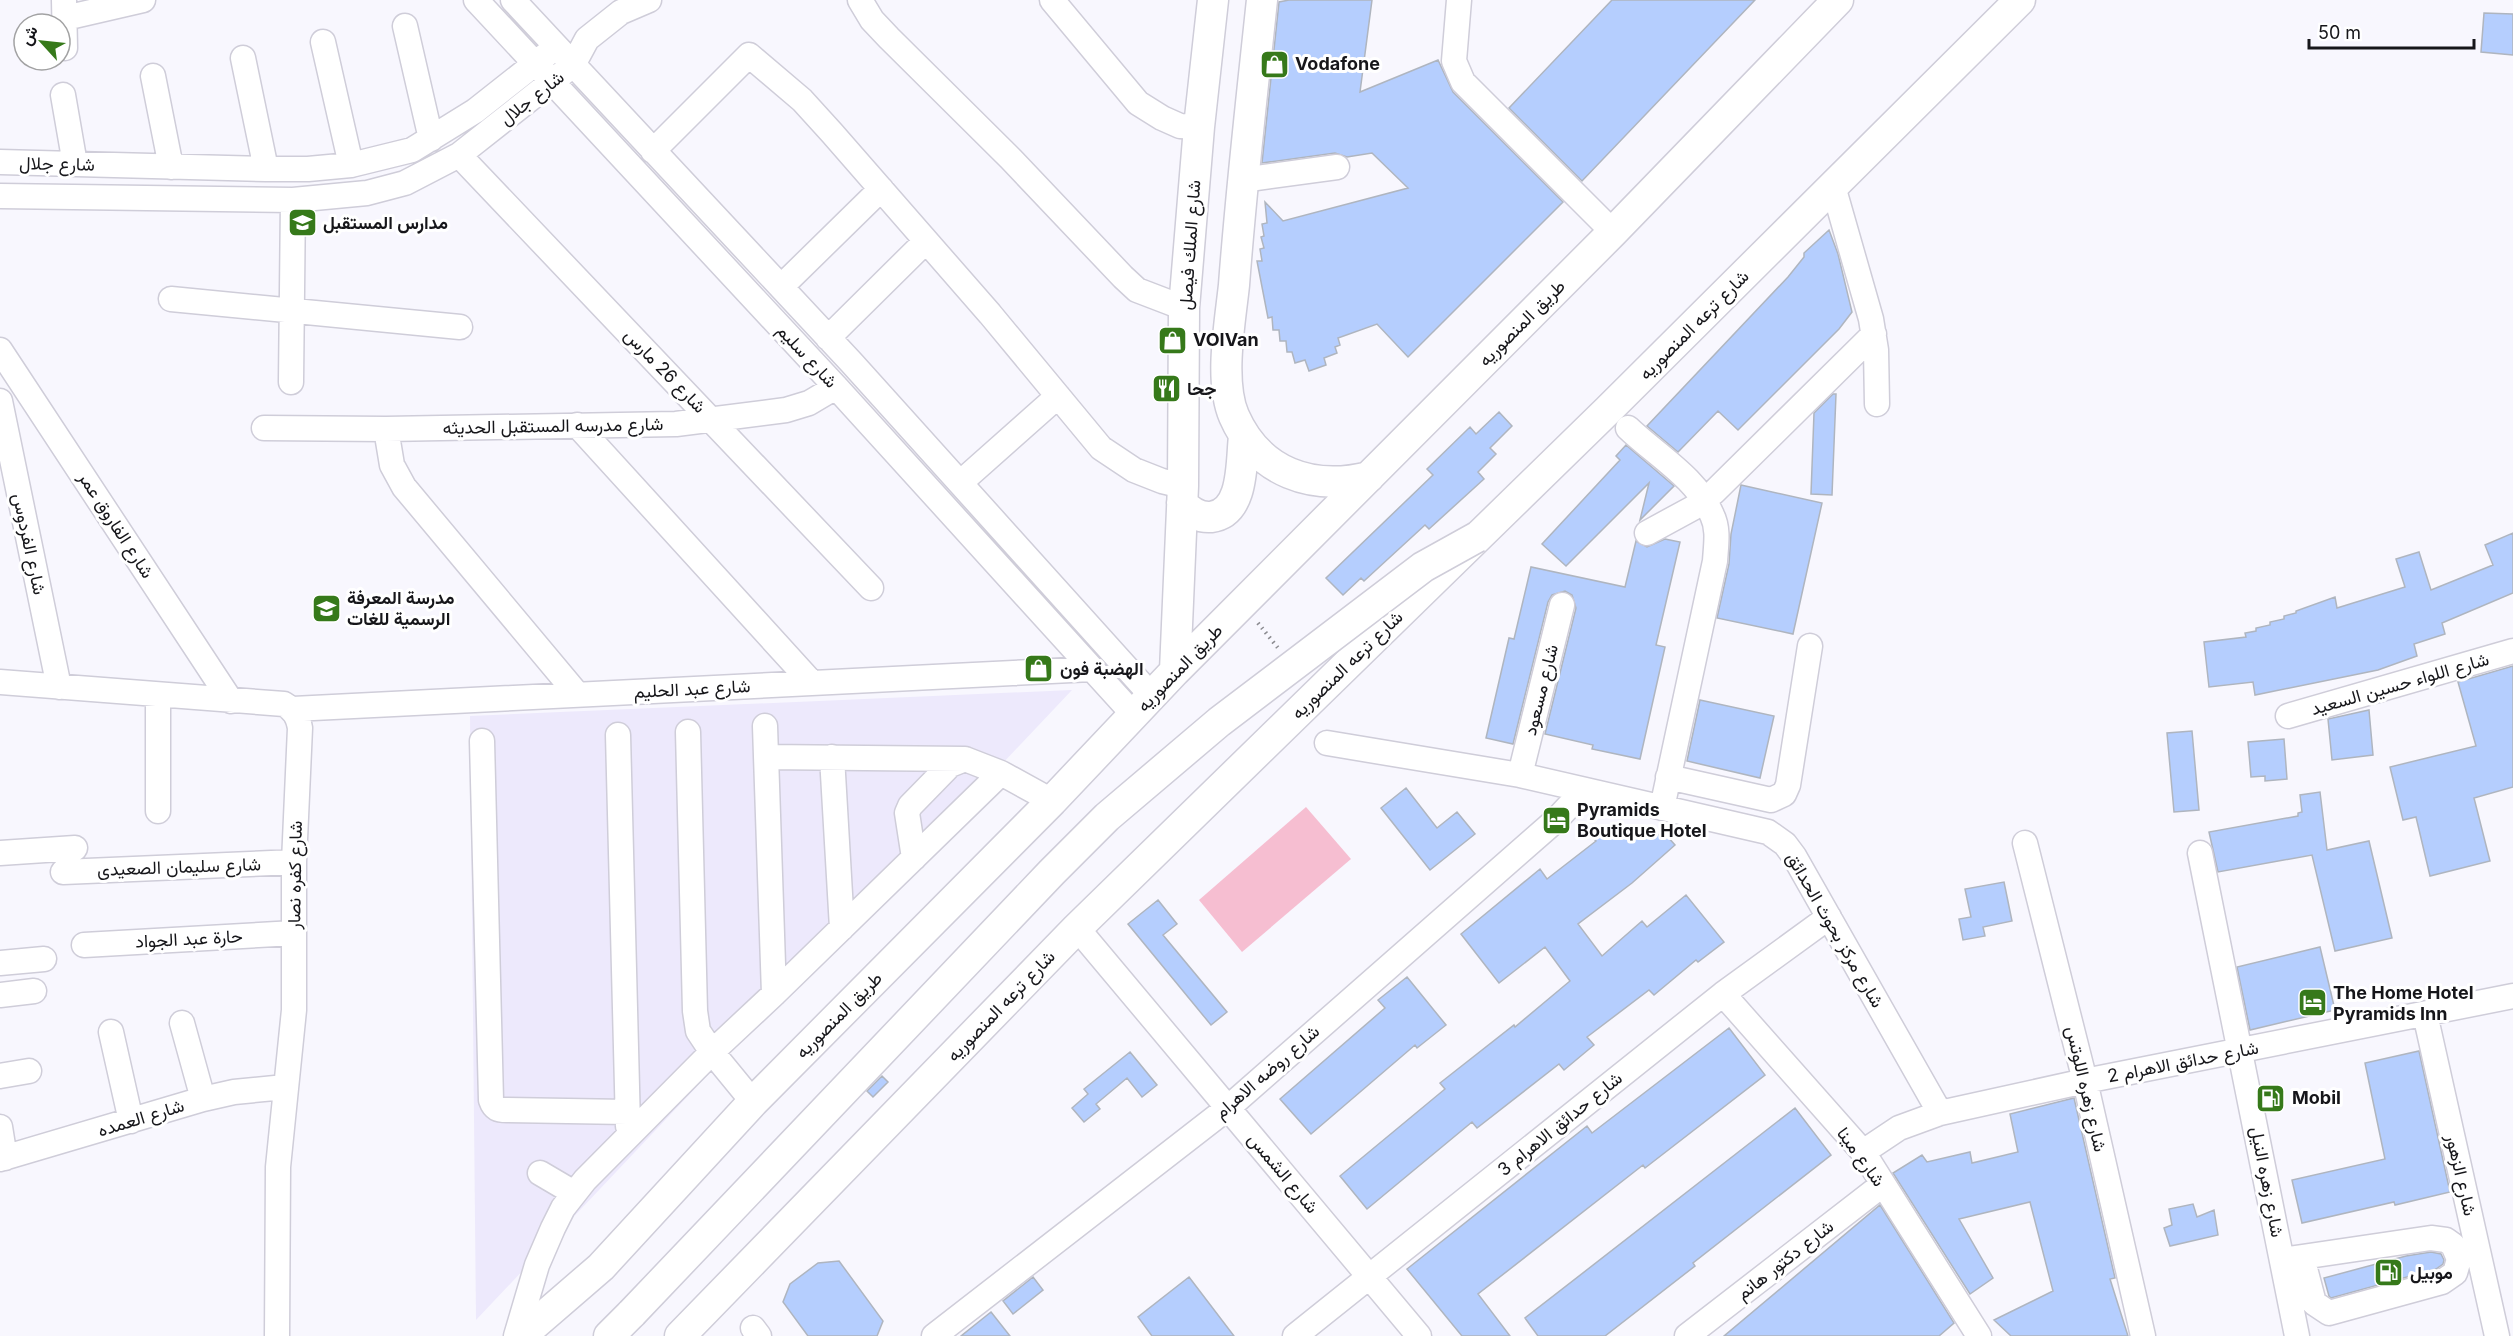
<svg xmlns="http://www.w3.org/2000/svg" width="2513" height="1336" viewBox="0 0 2513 1336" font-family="Inter,Vazirmatn,sans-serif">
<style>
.built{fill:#ede9fc}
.green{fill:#f6bed1}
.building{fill:#b5cefe;stroke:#afb5bf;stroke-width:1.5}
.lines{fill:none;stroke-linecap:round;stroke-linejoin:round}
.minor-casing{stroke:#cfcdd9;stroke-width:27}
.major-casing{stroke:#cfcdd9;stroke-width:33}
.path{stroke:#8b8b90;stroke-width:4;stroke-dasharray:1.5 4.5;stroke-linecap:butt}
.minor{stroke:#fff;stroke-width:24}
.major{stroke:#fff;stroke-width:30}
.major-bridge-casing{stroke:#cfcdd9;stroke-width:33;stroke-linecap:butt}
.major-bridge{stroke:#fff;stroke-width:30}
.labels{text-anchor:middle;stroke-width:6;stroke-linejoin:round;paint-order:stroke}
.poi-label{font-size:18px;font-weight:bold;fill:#16161a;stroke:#fff;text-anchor:start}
.street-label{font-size:18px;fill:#16161a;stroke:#fff}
</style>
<rect width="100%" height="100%" fill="#f8f7fe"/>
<path class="built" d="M1072 690 476 1320 470 716Z"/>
<path class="green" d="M1306 807 1351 859 1242 952 1199 900Z"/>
<path class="building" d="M1289 0H1372L1360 92 1438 60 1453 92 1563 202 1408 357 1377 324 1338 338 1340 345 1335 347 1337 353 1324 358 1326 365 1309 371 1305 360 1295 363 1292 352H1287L1286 341H1280L1279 330H1273L1272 317 1268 318 1257 261H1262L1260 249 1264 248 1261 237 1264 236 1262 224 1267 223 1265 202 1283 221 1408 188 1372 153 1347 157 1335 153 1262 163 1279 2Z
M1612 0H1755L1582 181 1509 108Z
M2484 13 2513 14V55L2481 52Z
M1829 230 1838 254 1852 312 1839 329 1738 430 1718 411 1678 452 1647 426 1788 277 1804 257V253Z
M1833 394H1836L1832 495 1811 494 1814 413Z
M1499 412 1512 426 1490 448 1496 454 1478 472 1484 479 1429 529 1425 525 1364 581 1361 578 1343 595 1326 578 1433 475 1427 469 1470 427 1476 434Z
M1626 445 1674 486 1640 520 1649 483 1566 566 1542 544 1620 460 1616 456Z
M1741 485 1822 503 1793 634 1717 618 1729 564 1731 534Z
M2513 533V593L2442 623 2445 634 2414 644 2417 656 2378 670 2255 695 2253 682 2209 687 2204 642 2246 637 2245 633 2256 631V628L2270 625V622L2284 619V616L2296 613V611L2335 597 2337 608 2405 587 2396 559 2419 552 2431 590 2493 565 2485 545Z
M1665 539 1680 542 1656 645 1665 647 1640 759 1592 749 1593 745 1545 734 1576 608 1572 595 1565 591 1552 595 1548 602 1513 744 1486 738 1509 638 1514 639 1531 567 1625 587 1636 541 1647 547Z
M2513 666V787L2474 798 2490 861 2430 876 2416 817 2403 820 2390 767 2476 746 2458 682Z
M1700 700 1774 716 1760 778 1687 761Z
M2369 710 2373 755 2332 760 2328 719Z
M2192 731 2199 810 2174 812 2167 733Z
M2284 739 2287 779 2265 781V776L2251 777 2248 742Z
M1406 788 1437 828 1457 812 1475 834 1430 870 1381 808Z
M2320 792 2327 850 2369 841 2392 938 2335 951 2312 855 2218 872 2209 832 2298 816V813L2302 812 2300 795Z
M1605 826 1667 836 1675 845 1632 883 1578 924 1602 956 1642 921 1647 927 1686 895 1724 942 1698 962 1696 960 1654 995 1649 990 1587 1037 1594 1045 1564 1070 1559 1064 1477 1128 1472 1122 1367 1209 1340 1176 1445 1089 1440 1083 1514 1025 1515 1027 1570 981 1545 947 1499 983 1461 934 1540 869 1547 879 1596 841 1592 837Z
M2004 882 2012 921 1983 927 1985 936 1963 940 1959 919 1971 917 1965 889Z
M1158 900 1177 924 1163 935 1227 1012 1211 1025 1128 924Z
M2320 947 2335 1010 2250 1030 2237 967Z
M1407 977 1446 1025 1417 1048 1415 1045 1311 1134 1280 1099 1385 1008 1378 1000Z
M1729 1028 1765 1075 1645 1168 1643 1165 1478 1294 1510 1336H1462L1407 1269 1587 1126 1592 1133Z
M2419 1051 2450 1192 2395 1205 2394 1202 2302 1223 2292 1180 2385 1159 2365 1063Z
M1130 1052 1157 1085 1142 1097 1127 1078 1096 1104 1100 1109 1084 1122 1072 1108 1088 1094 1084 1089Z
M882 1076 888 1082 873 1097 867 1091Z
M2074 1098 2115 1278 2110 1279 2128 1336H2011L1994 1320 2053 1291 2030 1202 1959 1219 1993 1278 1970 1294 1893 1173 1922 1155 1927 1162 1970 1152 1972 1163 2018 1152 2010 1114Z
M1795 1108 1831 1155 1693 1263 1695 1266 1605 1336H1538L1525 1318Z
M2193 1204 2197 1217 2214 1210 2218 1235 2170 1246 2164 1228 2172 1225 2169 1209Z
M1880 1205 1954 1323 1939 1336H1724Z
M2431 1252 2441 1254 2444 1260 2443 1264 2436 1269 2331 1298 2329 1296 2324 1278 2406 1256Z
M839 1261 883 1321 877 1336H808L783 1302 790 1284 818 1263Z
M1033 1277 1043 1290 1013 1314 1003 1301Z
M1189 1277 1234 1336H1152L1138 1317Z
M991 1312 1010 1336H961Z"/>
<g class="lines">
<defs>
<path id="minor" d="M64 0 65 48
M476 0 836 387 1134 715
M513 0 851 362 1152 696
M860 0 872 20 889 38 1011 159 1123 277 1137 290 1184 308
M1052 0 1138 103 1162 118 1180 126 1199 127
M1459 0 1454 61 1463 82 1613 232
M65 18 143 0
M405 26 431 139
M323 42 351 165
M243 58 266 169
M153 76 171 167
M63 95 75 164
M653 151 749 55 802 100 832 133 990 314 1101 448 1134 470 1162 481 1183 486
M459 155 871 588
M0 162 266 169H308L351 165 412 150 475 111 546 55
M1242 180 1337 167
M1833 186 1871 319 1876 350 1877 404
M0 196 293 200 367 193 405 183 459 155 573 65 587 39 621 12 649 0
M781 287 881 189
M171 299 460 327
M828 338 926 241
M0 350 231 701
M291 382 293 200
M0 401 59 687
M577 425 812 683
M264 428 386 429 676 424 786 410 809 403 836 387
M1628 428C1656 455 1697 478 1712 515 1719 529 1716 545 1715 561L1662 808
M386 429 392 465 404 487 577 694
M960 483 1058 396
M1647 533 1693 508 1714 492 1874 334
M0 682 284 704C294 710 298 716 300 728L294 862V1010L278 1167 277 1336
M158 696V811
M293 709 1092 669
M2288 716 2513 651
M765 726 774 994
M688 732 695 1011 698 1031 712 1052 753 1102
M618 735 628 1126
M482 741 491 1100C494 1109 498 1110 507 1110L627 1112
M1327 743 1520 775 1768 832 1785 844 1794 856 1940 1113
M766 757 965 759 1001 773
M832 757 842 928
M1520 775 1562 605
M1668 777 1771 800 1784 794 1788 785 1810 646
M2025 843 2085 1081 2143 1336
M0 853 75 848
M2200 853 2297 1336
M914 858 907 813 910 806 950 765 965 759
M63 872 294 862
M1077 928 1419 1336
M84 945 294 933
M0 963 44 959
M1723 994 1863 1152 1979 1336
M0 995 34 991
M2425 1014 2497 1336
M182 1023 203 1099
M111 1032 131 1121
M0 1076 29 1071
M0 1127 5 1158
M1863 1152 1899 1128 1940 1113 2085 1081 2513 996
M0 1159 203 1099 234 1092 285 1087
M540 1173 574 1193
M2282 1260 2302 1257 2431 1238 2446 1240 2453 1245 2459 1259 2455 1273 2442 1282 2329 1313 2314 1303 2302 1257
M753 1328 759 1336
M516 1336 537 1265 553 1228 563 1208 585 1180 712 1052 774 994 1001 773 1052 801
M934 1336 1229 1107 1556 820 1584 790
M1295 1336 1723 994 1829 917
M1687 1336 1882 1185"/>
<path id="major" d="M1262 0C1252 95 1241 190 1234 285 1230 323 1219 381 1234 416 1259 473 1312 491 1369 477
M1182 503C1190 512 1199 518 1211 517 1245 513 1241 460 1244 436
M1175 671 1183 486 1184 308 1199 127 1213 0
M521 1336 601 1267 753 1102 1052 801 1175 671 1613 232 1838 0
M609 1336 632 1313
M680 1336 1077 928 1608 410 2020 0"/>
</defs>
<use href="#minor" class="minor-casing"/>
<use href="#major" class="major-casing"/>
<path class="path" d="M1258 623 1278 648"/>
<use href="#minor" class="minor"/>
<use href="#major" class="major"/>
<defs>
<path id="major-bridge" d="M632 1313 1052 872 1107 817 1219 722 1423 567 1477 537"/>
</defs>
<use href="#major-bridge" class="major-bridge-casing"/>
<use href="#major-bridge" class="major-bridge"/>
</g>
<defs>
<symbol id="shop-square" viewBox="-11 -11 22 22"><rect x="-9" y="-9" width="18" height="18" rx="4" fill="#36791a" stroke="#fff"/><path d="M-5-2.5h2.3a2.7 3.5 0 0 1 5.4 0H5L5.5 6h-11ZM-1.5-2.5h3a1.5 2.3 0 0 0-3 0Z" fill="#fff"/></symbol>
<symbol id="school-square" viewBox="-11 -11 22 22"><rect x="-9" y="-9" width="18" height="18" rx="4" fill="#36791a" stroke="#fff"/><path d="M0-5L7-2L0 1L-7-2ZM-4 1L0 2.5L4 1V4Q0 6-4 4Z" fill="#fff"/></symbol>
<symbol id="restaurant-square" viewBox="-11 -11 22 22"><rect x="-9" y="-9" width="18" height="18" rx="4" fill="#36791a" stroke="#fff"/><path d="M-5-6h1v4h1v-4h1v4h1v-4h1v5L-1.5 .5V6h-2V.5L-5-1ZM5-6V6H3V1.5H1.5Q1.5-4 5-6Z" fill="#fff"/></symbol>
<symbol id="hotel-square" viewBox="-11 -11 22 22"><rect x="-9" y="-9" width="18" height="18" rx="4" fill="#36791a" stroke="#fff"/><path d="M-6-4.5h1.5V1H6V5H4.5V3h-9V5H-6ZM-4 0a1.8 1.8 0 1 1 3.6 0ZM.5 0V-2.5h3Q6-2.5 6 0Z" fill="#fff"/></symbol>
<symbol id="fuel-square" viewBox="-11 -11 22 22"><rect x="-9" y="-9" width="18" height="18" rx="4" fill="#36791a" stroke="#fff"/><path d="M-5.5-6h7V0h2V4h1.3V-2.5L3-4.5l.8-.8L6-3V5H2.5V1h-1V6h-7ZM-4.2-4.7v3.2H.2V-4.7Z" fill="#fff"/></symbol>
</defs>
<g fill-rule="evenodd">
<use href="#shop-square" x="1258" y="48" width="33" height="33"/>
<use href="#school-square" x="286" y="206" width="33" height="33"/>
<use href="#shop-square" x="1156" y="324" width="33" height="33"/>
<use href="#restaurant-square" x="1150" y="372" width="33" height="33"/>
<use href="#school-square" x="310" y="592" width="33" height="33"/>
<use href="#shop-square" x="1022" y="652" width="33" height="33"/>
<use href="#hotel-square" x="1540" y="804" width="33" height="33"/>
<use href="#hotel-square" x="2296" y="986" width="33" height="33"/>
<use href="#fuel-square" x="2254" y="1082" width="33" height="33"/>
<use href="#fuel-square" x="2372" y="1256" width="33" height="33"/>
</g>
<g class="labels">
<g class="poi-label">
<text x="1295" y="70">Vodafone</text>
<text x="323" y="229">مدارس المستقبل</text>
<text x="1193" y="346">VOIVan</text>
<text x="1187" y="395">جحا</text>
<text x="347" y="604">مدرسة المعرفة<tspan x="347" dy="21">الرسمية للغات</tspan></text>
<text x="1060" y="675">الهضبة فون</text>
<text x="1577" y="816">Pyramids<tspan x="1577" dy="21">Boutique Hotel</tspan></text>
<text x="2333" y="999">The Home Hotel<tspan x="2333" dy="21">Pyramids Inn</tspan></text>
<text x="2292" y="1104">Mobil</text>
<text x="2410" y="1279">موبيل</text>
</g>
<g class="street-label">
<text transform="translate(532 98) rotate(-38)" y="6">شارع جلال</text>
<text transform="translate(57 164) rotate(1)" y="6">شارع جلال</text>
<text transform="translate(1190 245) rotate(-86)" y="6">شارع الملك فيصل</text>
<text transform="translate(1522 323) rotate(-45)" y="6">طريق المنصوريه</text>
<text transform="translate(1694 325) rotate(-45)" y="6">شارع ترعه المنصوريه</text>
<text transform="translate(807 356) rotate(47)" y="6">شارع سليم</text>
<text transform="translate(665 371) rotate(46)" y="6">شارع 26 مارس</text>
<text transform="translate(553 426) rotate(-1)" y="6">شارع مدرسه المستقبل الحديثه</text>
<text transform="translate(116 525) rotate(57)" y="6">شارع الفاروق عمر</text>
<text transform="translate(29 544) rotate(78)" y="6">شارع الفردوس</text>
<text transform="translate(1347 665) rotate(-44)" y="6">شارع ترعه المنصوريه</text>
<text transform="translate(1180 668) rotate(-46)" y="6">طريق المنصوريه</text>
<text transform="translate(2400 684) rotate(-16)" y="6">شارع اللواء حسين السعيد</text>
<text transform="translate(692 689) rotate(-3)" y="6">شارع عبد الحليم</text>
<text transform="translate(1541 690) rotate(-76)" y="6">شارع مسعود</text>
<text transform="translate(179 867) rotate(-2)" y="6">شارع سليمان الصعيدى</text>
<text transform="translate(295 875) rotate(-89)" y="6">شارع كفره نصار</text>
<text transform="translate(1835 930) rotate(60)" y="6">شارع مركز بحوث الحدائق</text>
<text transform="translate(189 939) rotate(-3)" y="6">حارة عبد الجواد</text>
<text transform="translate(1001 1006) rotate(-46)" y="6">شارع ترعه المنصوريه</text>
<text transform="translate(839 1015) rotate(-45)" y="6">طريق المنصوريه</text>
<text transform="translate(2183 1062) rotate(-11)" y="6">شارع حدائق الاهرام 2</text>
<text transform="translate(1267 1072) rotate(-41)" y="6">شارع روضه الاهرام</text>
<text transform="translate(2086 1089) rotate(77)" y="6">شارع زهره اللوتس</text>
<text transform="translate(141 1118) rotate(-17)" y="6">شارع العمده</text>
<text transform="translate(1560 1124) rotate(-39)" y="6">شارع حدائق الاهرام 3</text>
<text transform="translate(1861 1157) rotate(54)" y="6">شارع مينا</text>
<text transform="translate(1283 1173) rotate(50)" y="6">شارع الشمس</text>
<text transform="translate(2461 1175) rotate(77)" y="6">شارع الزهور</text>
<text transform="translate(2267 1182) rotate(79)" y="6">شارع زهره النيل</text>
<text transform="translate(1785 1260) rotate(-38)" y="6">شارع دكتور هانم</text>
</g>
</g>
<g transform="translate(42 42) rotate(297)"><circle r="28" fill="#ffffff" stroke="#a2a2a3" stroke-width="1.5"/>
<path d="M0-4.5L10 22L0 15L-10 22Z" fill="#36791a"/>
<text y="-9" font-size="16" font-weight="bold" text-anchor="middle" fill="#16161a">ش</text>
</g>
<path d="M2309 39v9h165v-9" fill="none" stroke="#16161a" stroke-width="3"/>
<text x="2318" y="39" font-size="18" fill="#16161a" stroke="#ffffff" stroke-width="4.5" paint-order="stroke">50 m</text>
</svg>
